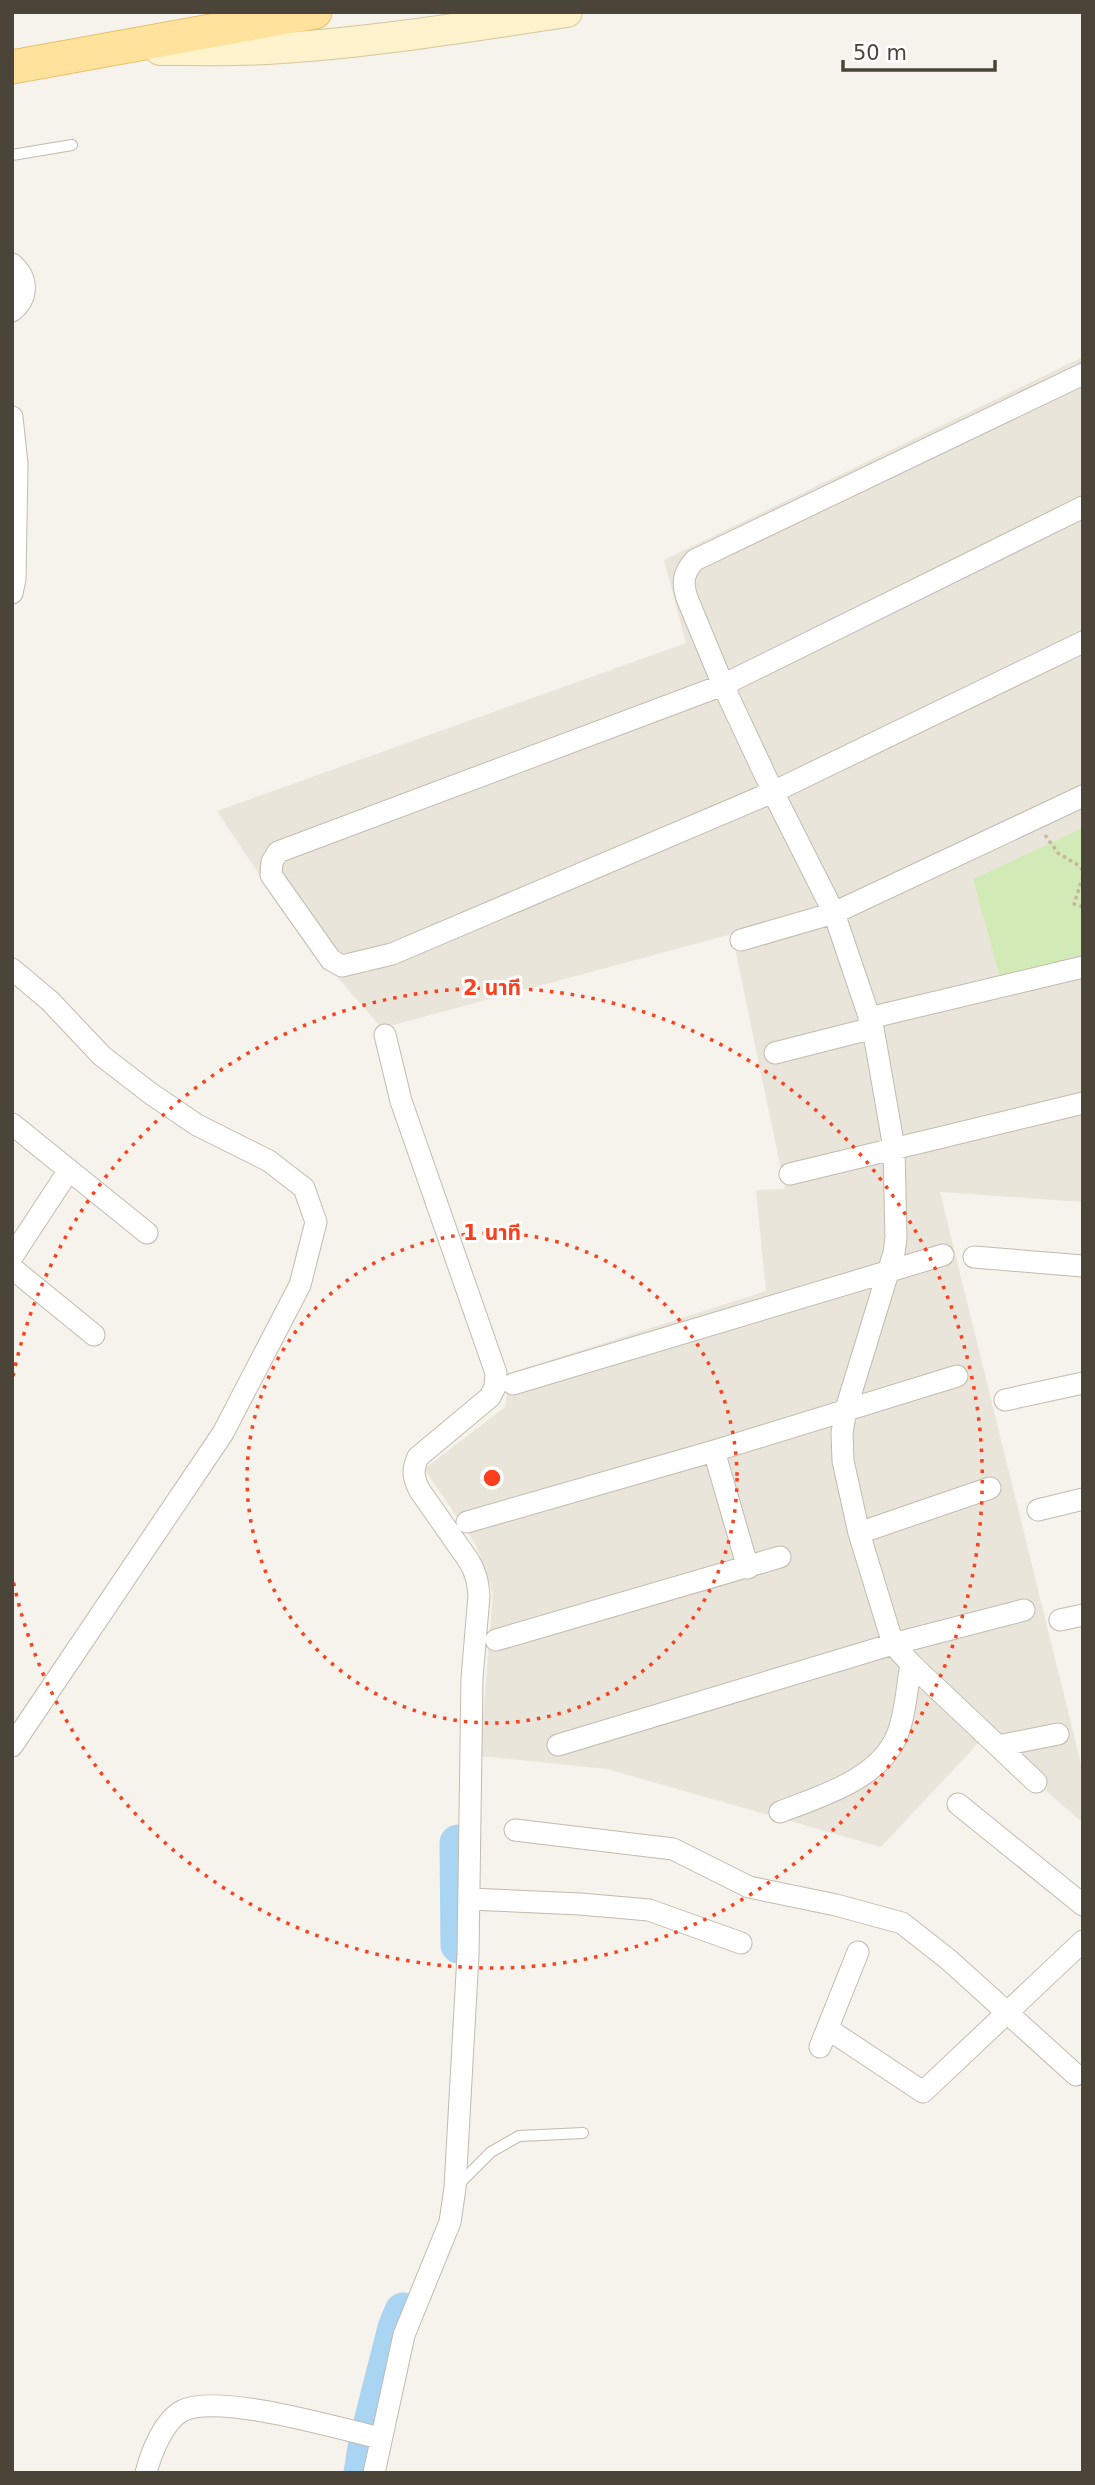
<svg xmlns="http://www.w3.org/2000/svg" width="1095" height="2485" viewBox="0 0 1095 2485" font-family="'DejaVu Sans','Noto Sans Thai',sans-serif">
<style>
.residential{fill:#eae5da}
.green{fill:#d2eab5}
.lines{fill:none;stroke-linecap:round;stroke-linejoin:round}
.river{stroke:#a9d4f2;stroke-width:37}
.service-casing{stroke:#c2bbae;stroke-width:12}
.minor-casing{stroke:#c2bbae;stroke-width:23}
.secondary-casing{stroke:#d6c79b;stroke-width:32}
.primary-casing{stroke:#e6c16a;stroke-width:35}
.path{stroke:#c4b79f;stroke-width:3.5;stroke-dasharray:3.5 3.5;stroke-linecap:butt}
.service{stroke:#fff;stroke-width:10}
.minor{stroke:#fff;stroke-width:21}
.secondary{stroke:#fff3cd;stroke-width:30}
.primary{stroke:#ffe39c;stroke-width:33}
.ring{fill:none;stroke:#fc3f1d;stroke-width:3.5;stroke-dasharray:3.5 7}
.centre{fill:#fc3f1d;stroke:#fff;stroke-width:3.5}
.ring-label{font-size:21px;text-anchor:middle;font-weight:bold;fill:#fc3f1d;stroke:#fff;stroke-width:6;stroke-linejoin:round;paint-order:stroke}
</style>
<rect width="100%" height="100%" fill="#f6f3ec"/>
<path class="residential" d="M1083 357V1202L940 1192 1083 1772V1823L984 1737 881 1847 607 1769 480 1756 493 1593 475 1543 424 1469 505 1407 510 1373 766 1291 756 1190 785 1189 732 934 382 1028 299 934 217 811 686 643 664 560Z"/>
<path class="green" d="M1083 828V959L1001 981 973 879Z"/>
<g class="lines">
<path class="river" d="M458 1843 459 1945
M362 2473 367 2442 396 2328 403 2311"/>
<defs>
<path id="service" d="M12 155 72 145
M457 2186 491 2152 519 2136 583 2133"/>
<path id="minor" d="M12 264C28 278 29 297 12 311
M12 417 17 464 15 579 12 593
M1083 507 723 685 278 852 272 862 271 875 331 960 342 966 392 954 773 792 1083 642
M741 940 834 913 1083 796
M12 969 50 1001 102 1056 150 1093 197 1125 269 1161 304 1188 316 1222 300 1285 223 1433 12 1746
M869 1018 1083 967
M775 1053 873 1028
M12 1124 147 1233
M790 1174 1083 1103
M12 1257 69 1170
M974 1257 1083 1266
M12 1268 94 1335
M513 1384 943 1255
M1005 1400 1083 1383
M714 1451 748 1568
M1038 1510 1083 1499
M467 1522 714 1451 957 1376
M859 1533 990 1488
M1060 1620 1083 1615
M496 1640 780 1557
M911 1664 1036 1782
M558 1745 893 1644 1024 1610
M998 1746 1058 1734
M958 1804 1083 1905
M780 1812C821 1796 881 1779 898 1733 906 1712 907 1686 911 1664L893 1644 859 1533 843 1461 842 1433 846 1409 894 1253 896 1238 894 1148 873 1028 834 913 773 792 723 685 687 598C682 582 683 573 695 560L1083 374
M515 1830 673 1849 749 1887 836 1905 902 1923 949 1960 1076 2075
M469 1899 580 1904 649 1910 741 1943
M828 2029 923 2092 1083 1941
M820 2047 858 1952
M146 2473C151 2453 164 2419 184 2410 222 2394 337 2428 380 2438
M374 2473 404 2335 450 2222 455 2188 468 1955 472 1678 479 1596C478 1582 476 1573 469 1561L420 1491C413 1478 412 1470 418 1457L490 1397 495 1387 496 1373 401 1101 385 1035"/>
<path id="secondary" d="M160 50C196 50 232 51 267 49 368 43 467 27 567 12"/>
<path id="primary" d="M12 67 315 12"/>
</defs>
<use href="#service" class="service-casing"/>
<use href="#minor" class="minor-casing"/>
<use href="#secondary" class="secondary-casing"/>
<use href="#primary" class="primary-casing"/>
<path class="path" d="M1045 835 1058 853 1081 867 1083 874
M1083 876 1074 904 1083 907"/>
<use href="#service" class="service"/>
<use href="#minor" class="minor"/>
<use href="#secondary" class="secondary"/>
<use href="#primary" class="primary"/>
</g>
<g class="ring">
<circle cx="492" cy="1478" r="245"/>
<path d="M13 1376A490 490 0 1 1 13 1580"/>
</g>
<circle cx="492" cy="1478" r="10" class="centre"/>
<g class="ring-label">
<text x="492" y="995">2 นาที</text>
<text x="492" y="1240">1 นาที</text>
</g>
<rect width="1095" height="2485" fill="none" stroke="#4b4439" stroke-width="28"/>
<path d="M843 60v10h152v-10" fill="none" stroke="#4b4439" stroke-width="3.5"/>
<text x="853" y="60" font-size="21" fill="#4b4439" stroke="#ffffff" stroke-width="5" paint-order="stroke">50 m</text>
</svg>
